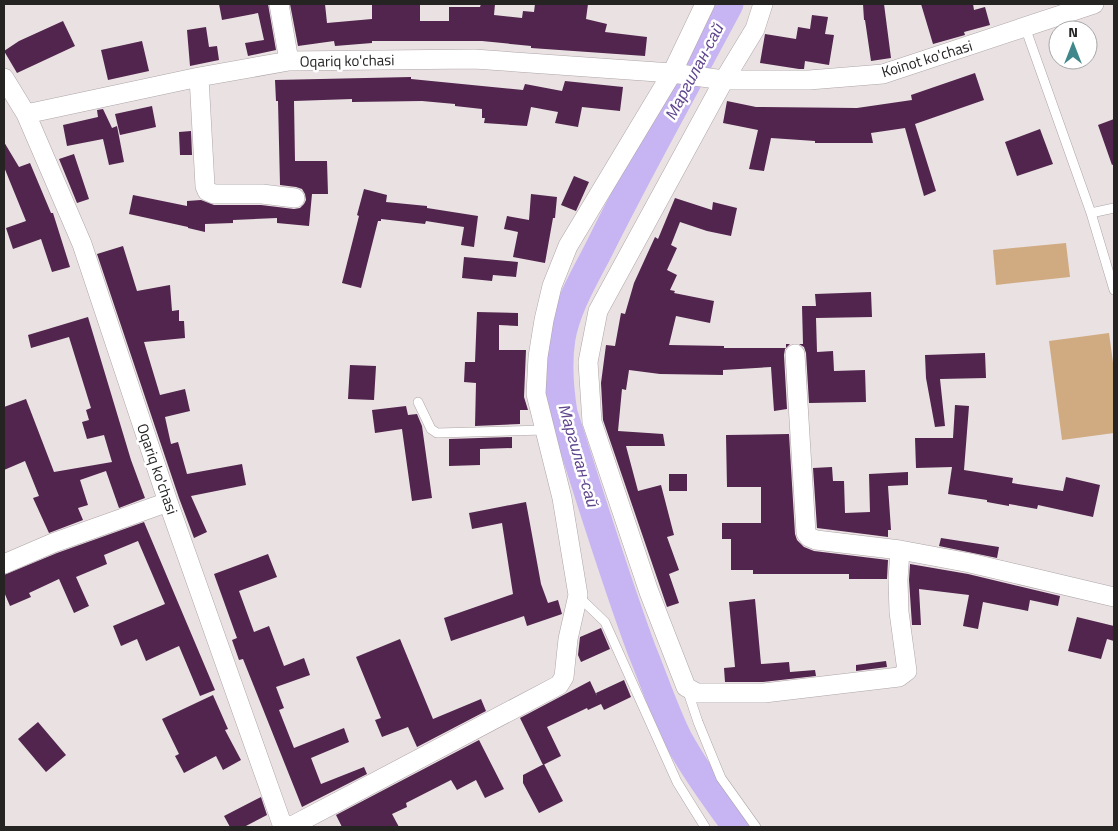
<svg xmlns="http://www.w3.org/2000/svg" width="1118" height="831" viewBox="0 0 1118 831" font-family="'Titillium Web',sans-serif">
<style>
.green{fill:#d0ab82}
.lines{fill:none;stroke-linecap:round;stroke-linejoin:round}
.river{stroke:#c7b4f2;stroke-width:29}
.building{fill:#51254d}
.service-casing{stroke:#aea5a7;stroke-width:10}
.minor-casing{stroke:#aea5a7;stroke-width:20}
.service{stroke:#fff;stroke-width:9}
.minor{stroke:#fff;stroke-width:19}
.labels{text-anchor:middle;stroke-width:5;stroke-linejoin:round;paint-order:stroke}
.street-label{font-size:15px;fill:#262323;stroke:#fff}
.water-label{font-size:16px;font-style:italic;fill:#60458e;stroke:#fff}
</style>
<rect width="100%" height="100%" fill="#eae1e3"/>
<path class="green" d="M1066 243 1070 277 996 285 993 250Z
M1109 333 1114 370V433L1062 440 1049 341Z"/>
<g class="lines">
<path class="river" d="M729 4C687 83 643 161 603 241 588 272 567 304 561 338 557 363 559 388 563 413 589 493 613 573 642 651 654 680 664 711 678 739 695 770 716 799 737 827"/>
</g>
<path class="building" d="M219 4H268L276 50 248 56 245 43 264 40 258 13 222 20Z
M290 4H325L327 23 372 19V4H420V21H449V7H480L481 4H495L494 15 522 18 523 11 534 12 535 4H588L586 19 607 24 605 32 647 37 645 56 531 48V46L482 41H372V43L335 46 334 41 298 46Z
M863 4H884L891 58 871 61 865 20H864Z
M921 4H973L974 10 985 7 990 25 964 32 965 35 933 44Z
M812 15 828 17 825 34 834 35 829 65 805 61 804 69H799L760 63 765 34 796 39 798 27 810 29Z
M63 21 75 46 17 73 4 51 19 41Z
M206 27 209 47 217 46 219 60 190 66 187 30Z
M142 41 149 71 108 80 101 50Z
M975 73 984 100 915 124 936 191 924 196 905 128 871 133 873 143H815V141L771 138 764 171 749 169 758 130 723 123 727 101 756 107 857 108 912 100 911 95Z
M411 77V79L523 90 525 84 562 91 565 81 623 87 620 111 582 107 578 127 555 123 558 112 531 107 527 126 484 123 485 118H482V109L455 106V104L422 101 352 102V99L294 101 295 161H327L328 194H312L309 226 277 223V218L233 220V223L205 224V232L188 228V227L129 214 133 195 187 206V201L201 200 214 205H261L294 209 300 208 304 204 306 200 305 194 302 189 296 187 280 185 278 101H276L275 80Z
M152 106 156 127 120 135 115 114Z
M103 109 112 128 117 126 124 162 109 165 103 139 67 146 63 125 98 117 97 110Z
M1114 119V164L1112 165 1098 125Z
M1040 129 1053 164 1017 176 1005 142Z
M191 131 192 155H180L179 132Z
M4 142 19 167 30 163 51 213H53L70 267 52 272 41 239 13 249 6 228 26 221 4 167Z
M74 154 89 199 77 203 59 159Z
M574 176 589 182 576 211 561 205Z
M364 189 387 195 386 202 427 206V208L478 216 474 247 461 245 464 227 426 221 425 224 381 219V221H378L361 288 342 283 359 216 357 215Z
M531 194 557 197 555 218H553L545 263 513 257 518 232 504 229 507 216 529 220Z
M675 198 712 210 713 202 737 208 731 236 707 231 680 222 671 245 677 248 667 270 677 275 670 290 675 291 674 293 714 301 710 323 676 316 669 345 724 346V348H786V344H790L785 349 784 355 787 409 774 411 771 367 723 370V375L660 374 629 370 626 390 622 389 618 431 663 434 665 446H626L638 491 661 485 674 535 667 537 679 570 669 574 679 603 667 607 603 420 601 383 606 345 615 346 621 313 625 314 634 283 655 237 658 239Z
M123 246 137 291 170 285 172 311 179 310V321H184L185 338 144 342 160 395 185 389 190 411 165 417 171 444 178 442 187 474 242 464 246 485 191 496 207 532 194 538 179 498 97 254Z
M464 257 518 262 516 277 493 275 492 281 462 278Z
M871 292 872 317 816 318 817 352 833 351 834 371 865 370 866 402 809 403 806 353 804 347 799 344H803L802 306H816L815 294Z
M477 312 518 313V326L499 325V350H526L524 397 528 410H520V424L475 426 476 383 464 382 465 362H475Z
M88 317 131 460 145 498 119 508 106 471 80 480 88 505 78 508 83 520 49 533 33 498 39 496 25 461 4 470V407L26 399 54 472 112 462 104 435 87 439 82 422 89 420 86 410 91 408 69 337 31 348 28 335Z
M985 353 986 378 940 379 945 426 935 427 926 378 925 355Z
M350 365 376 366 374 400 348 399Z
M955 405 969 406 964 470 1013 478 1012 483 1063 491 1066 477 1100 485 1093 517 1038 505 1037 509 1009 504V506L987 502V500L948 494 952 467 916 468 915 438H953Z
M406 406 408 415 417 414 422 426 432 498 412 501 402 429 375 433 372 410Z
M789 434 795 534 797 540 804 547 814 551 888 560 887 579H849V574H753V570H731V539H722V523H761V487H727L726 435Z
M512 437V448L480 449V465L449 466V439Z
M832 467 833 481H844L845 513 870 512 869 474 908 472V485L888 486 891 530H888V537L817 528 813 468Z
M669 474H687V491H669Z
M526 502 541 584 548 603 558 600 562 614 527 626 524 616 451 641 444 618 513 594 502 523 472 529 469 513Z
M144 522 215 690 200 696 179 646 146 661 137 639 121 646 113 626 165 604 138 541 104 555 107 564 76 577 89 606 74 613 59 579 29 593 31 597 10 606 4 592V575L57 553Z
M941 538 999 547 997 558 939 546Z
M268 554 277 577 239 591 254 632 269 626 284 666 304 658 310 675 276 687 284 708 279 710 294 748 344 728 349 742 311 758 321 784 364 767 367 774 302 807 243 659 239 660 232 640 237 638 214 574Z
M910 564 968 574 1060 596 1058 606 1030 600 1028 611 983 602 978 629 963 626 969 595 919 589 921 625H912L909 580Z
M755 599 761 664 789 662 790 672 815 670 816 676 763 682H725L724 668 735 667 729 602Z
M1077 617 1114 626V641L1107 639 1101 659 1068 651Z
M601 628 610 649 581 662 578 655 580 637Z
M400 639 433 719 481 699 486 711 417 747 408 727 382 737 375 720 381 718 356 657Z
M886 661 887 667 856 671V665Z
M624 680 631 697 604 710 601 704 588 710 587 708 547 727 561 756 543 765 520 718 590 681 597 696 596 693Z
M213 695 228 729 225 730 241 760 223 770 216 756 184 773 175 756 179 754 162 719Z
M38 722 66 755 46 772 18 739Z
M479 740 504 789 485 798 476 780 457 790 451 780 406 803 407 807 392 814 399 827H342L336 815Z
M544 764 563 801 539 813 523 783V775Z
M261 797 267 815 244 827H230L224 816Z"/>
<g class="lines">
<defs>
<path id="service" d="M1025 27 1091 213 1114 290
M1091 213 1114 208
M418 402 431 429 437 433 545 430
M578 596 605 622 677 782 705 827
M687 689 698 722 721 778 756 827"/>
<path id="minor" d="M279 4 289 61
M763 4 755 29 724 80 598 311 588 362 592 422 649 592 686 687 697 693H764L899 677 907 671 899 612 898 580 900 550
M199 77 205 186 207 191 214 194H262L295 198
M4 78 26 114 82 244 168 502 283 827
M26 114 199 77 289 61 474 59 672 73 724 80H809L883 74 1094 4
M795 354 806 533 809 537 816 540 900 550 970 563 1114 597
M4 564 53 543 168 502
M290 827 559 685 564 677 568 639 578 595 562 498 536 394 538 357 544 320 552 286 568 246 672 73 705 4"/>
</defs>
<use href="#service" class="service-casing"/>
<use href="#minor" class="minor-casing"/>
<use href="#service" class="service"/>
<use href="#minor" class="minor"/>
</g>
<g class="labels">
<g class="street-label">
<text transform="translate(927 59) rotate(-17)" y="5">Koinot ko'chasi</text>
<text transform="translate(347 61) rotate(-1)" y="5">Oqariq ko'chasi</text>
<text transform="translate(157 469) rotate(71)" y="5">Oqariq ko'chasi</text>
</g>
<g class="water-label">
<text transform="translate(694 71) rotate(-62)" y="6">Маргилан-сай</text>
<text transform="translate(579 456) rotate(74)" y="6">Маргилан-сай</text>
</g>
</g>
<rect width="1118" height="831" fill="none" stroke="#262323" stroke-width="10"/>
<g transform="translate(1073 45)"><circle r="24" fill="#ffffff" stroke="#a8a7a7"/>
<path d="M0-4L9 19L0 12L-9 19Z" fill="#3f878b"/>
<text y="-8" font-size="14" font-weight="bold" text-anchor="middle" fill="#262323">N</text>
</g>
</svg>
